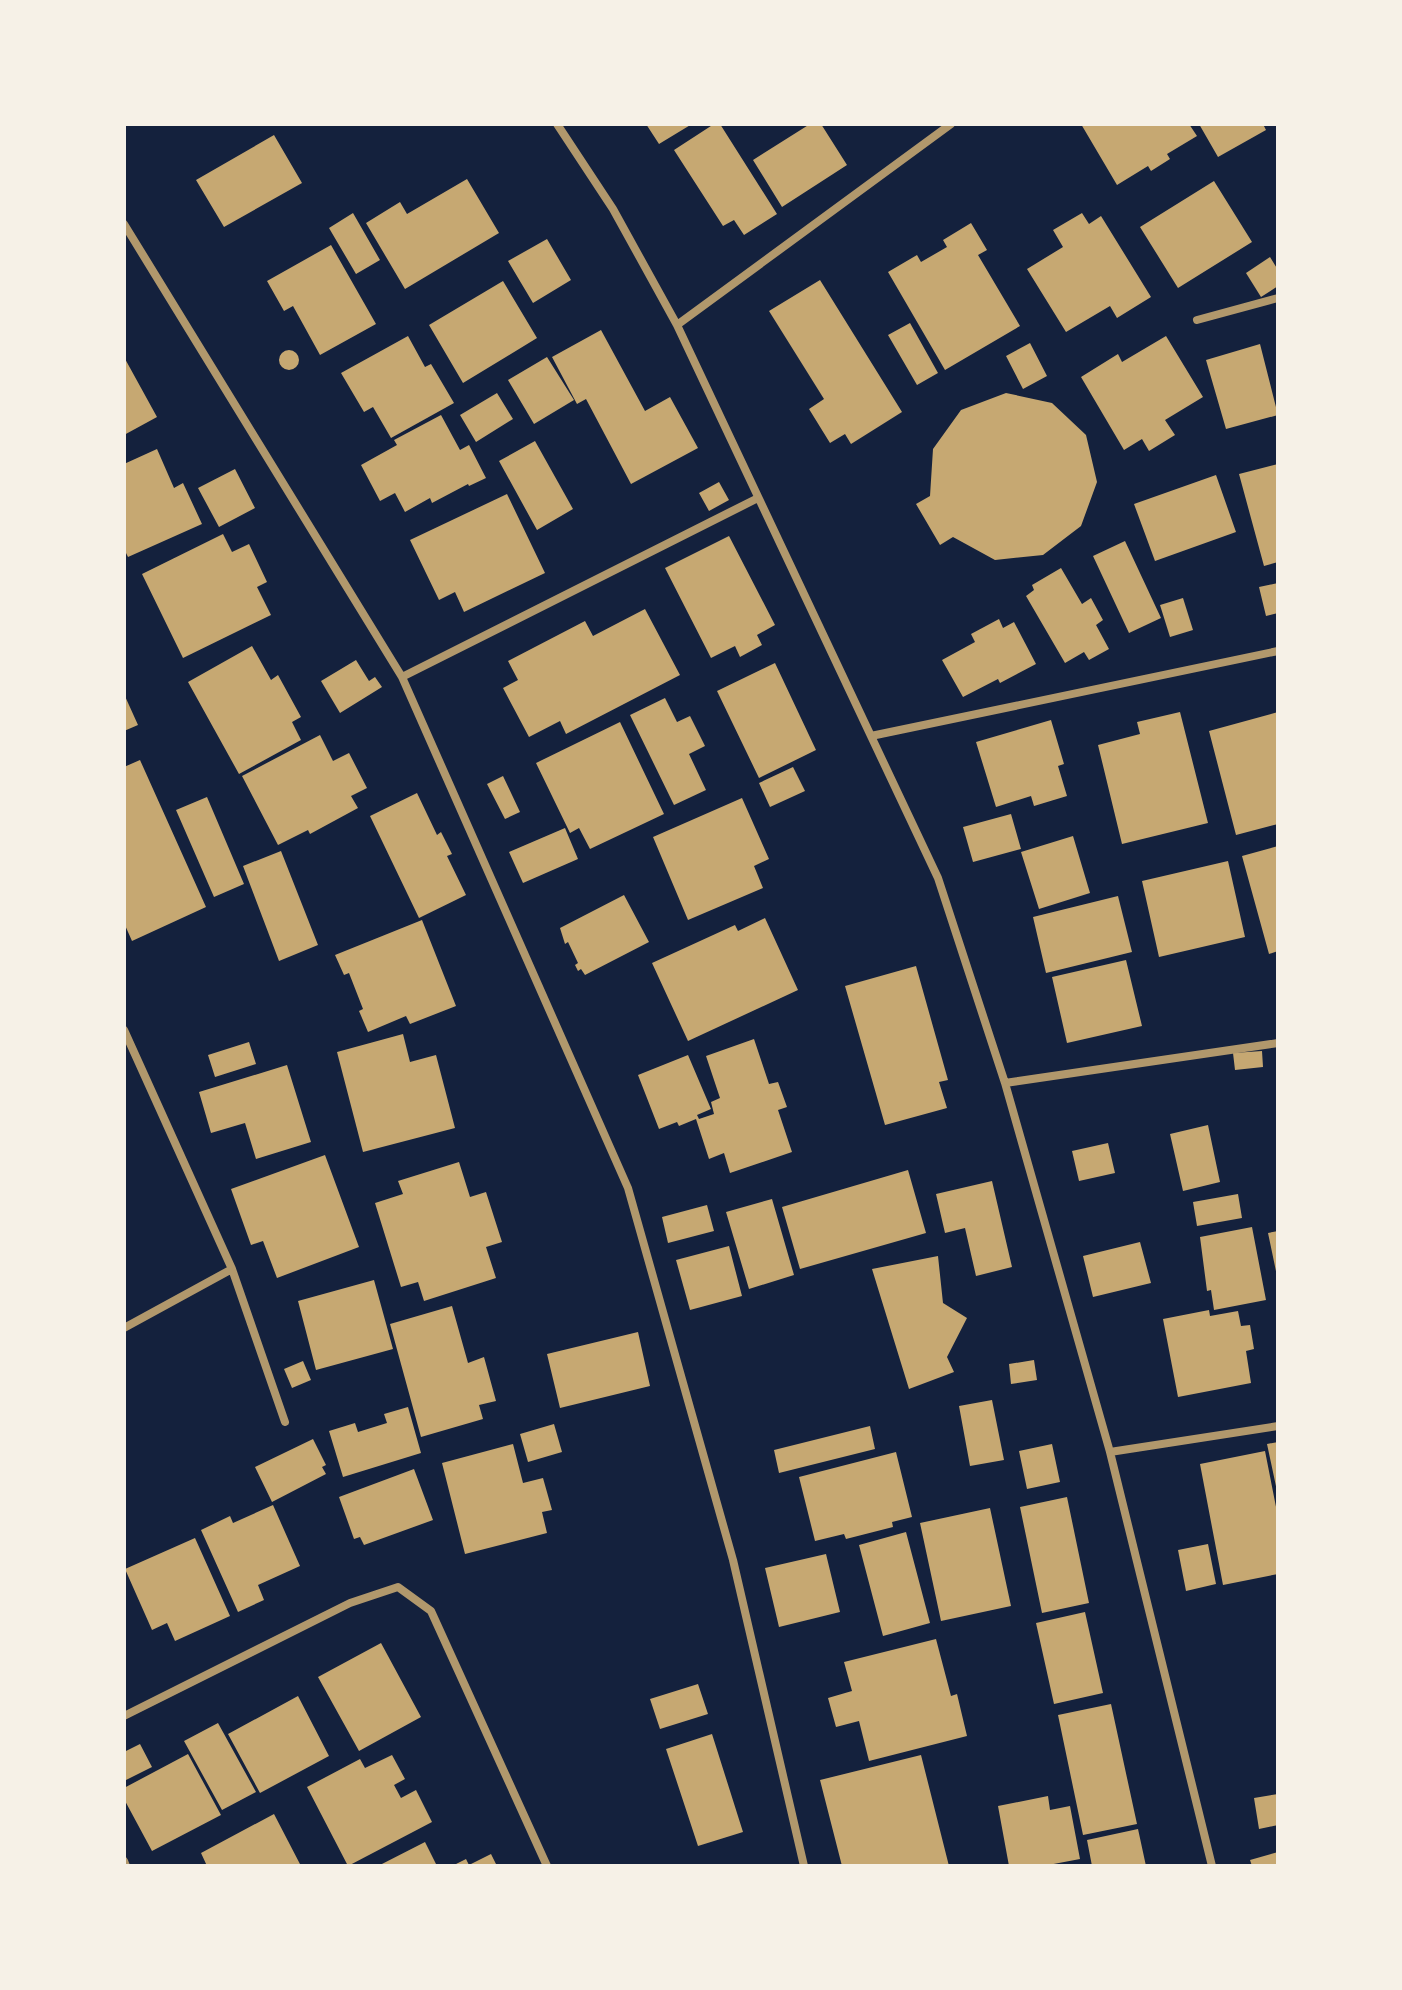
<svg xmlns="http://www.w3.org/2000/svg" width="1402" height="1990" viewBox="0 0 1402 1990" font-family="'Titillium Web',sans-serif">
<style>
.building{fill:#c6a872}
.lines{fill:none;stroke-linecap:round;stroke-linejoin:round}
.minor{stroke:#b1986c;stroke-width:8}
</style>
<rect width="100%" height="100%" fill="#14213d"/>
<path class="building" d="M646 124H692L659 144Z
M714 124H720L777 214 744 235 734 220 723 226 674 150Z
M810 124H821L847 165 782 207 753 160Z
M1081 124H1189L1197 136 1167 154 1170 159 1151 171 1148 166 1117 185Z
M1199 124H1263L1266 130 1218 157Z
M274 135 302 183 224 227 196 180Z
M467 179 499 233 405 289 366 223 400 202 407 214Z
M1214 181 1252 242 1178 288 1140 227Z
M353 213 380 260 356 274 329 228Z
M1082 213 1089 224 1101 216 1151 297 1117 318 1110 306 1066 332 1027 269 1063 247 1053 230Z
M971 223 987 250 978 255 1020 326 945 370 888 272 917 255 921 262 947 247 943 240Z
M547 239 571 280 533 303 508 261Z
M331 245 376 324 320 355 293 306 284 311 267 281Z
M1270 257 1278 270V286L1261 297 1246 273Z
M820 280 902 412 851 444 845 434 830 443 809 409 824 399 769 311Z
M503 281 537 338 463 383 429 325Z
M910 323 938 373 917 385 888 335Z
M601 330 645 411 670 397 698 448 631 484 586 399 577 404 552 357Z
M408 336 425 367 431 364 454 403 391 438 373 407 364 412 341 373Z
M1166 336 1203 397 1165 420 1175 435 1149 451 1142 439 1124 450 1081 377 1118 354 1122 362Z
M1030 343 1047 376 1023 389 1006 356Z
M1260 344 1278 415 1226 429 1206 360Z
M279 360a10 10 0 1 1 20 0a10 10 0 1 1-20 0Z
M124 357 157 417 124 435Z
M547 357 574 400 534 424 508 380Z
M497 393 513 419 476 442 460 415Z
M1006 393 1052 403 1086 435 1097 482 1081 526 1043 555 995 560 953 537 940 545 916 504 930 496 933 449 961 410Z
M441 415 460 450 469 445 486 478 469 486 468 484 432 503 430 498 405 512 395 493 380 501 361 465 397 445 394 440Z
M535 441 573 509 537 530 499 461Z
M157 449 174 488 183 483 202 524 128 557 124 549V464Z
M1278 464V562L1264 566 1239 474Z
M235 469 255 508 219 527 198 488Z
M1216 475 1236 532 1155 561 1134 504Z
M719 482 729 500 709 511 699 493Z
M507 494 545 573 464 612 455 592 439 600 410 540Z
M223 534 232 552 249 544 267 582 257 587 271 615 183 658 142 574Z
M729 536 775 625 757 635 762 645 740 657 735 646 711 658 665 568Z
M1125 541 1161 618 1129 633 1093 556Z
M1061 568 1082 604 1091 598 1103 620 1096 625 1109 649 1089 660 1084 652 1065 663 1026 596 1034 590 1032 585Z
M1278 583V613L1266 616 1259 587Z
M1183 598 1193 630 1170 637 1160 605Z
M645 609 680 675 566 734 560 721 529 737 503 688 518 680 508 661 585 621 593 636Z
M999 619 1003 628 1014 622 1036 664 1000 683 998 679 963 697 942 660 975 642 971 634Z
M252 646 271 680 278 675 301 717 292 722 301 740 239 774 188 682Z
M356 660 369 681 375 677 382 687 340 713 321 681Z
M775 663 816 750 759 778 717 691Z
M124 694 138 725 124 731Z
M665 698 677 722 690 716 705 746 689 754 706 790 674 805 630 715Z
M1180 712 1208 823 1122 844 1098 745 1140 734 1137 722Z
M1278 712V824L1236 835 1209 731Z
M1051 720 1064 764 1058 766 1067 796 1034 806 1031 796 996 807 976 742Z
M620 722 664 814 590 849 579 828 570 833 536 763Z
M320 735 333 761 349 753 367 788 351 796 358 808 310 834 308 830 278 845 242 776Z
M140 760 206 907 132 941 124 923V767Z
M793 767 805 791 770 807 759 783Z
M503 776 520 812 505 819 487 784Z
M417 793 437 835 441 832 452 854 447 856 466 895 419 918 370 816Z
M207 797 244 884 214 897 176 810Z
M742 798 769 859 754 866 763 888 688 920 653 837Z
M1011 814 1021 849 973 862 963 827Z
M565 828 578 859 523 883 509 852Z
M1073 836 1090 893 1039 909 1021 852Z
M1278 846V951L1269 954 1242 856Z
M281 851 318 945 279 961 243 866Z
M1228 861 1245 937 1159 957 1142 881Z
M624 895 649 942 585 975 581 969 578 971 575 965 578 963 568 942 565 944 560 928Z
M1118 896 1132 952 1046 973 1033 917Z
M765 918 798 990 688 1041 652 963 735 925 738 931Z
M422 920 456 1006 410 1024 406 1016 368 1032 359 1011 363 1009 349 973 344 975 335 955Z
M1126 960 1142 1026 1067 1043 1052 977Z
M916 966 948 1080 939 1082 947 1108 885 1125 845 986Z
M403 1034 410 1062 436 1055 455 1128 363 1152 337 1052Z
M754 1039 769 1084 778 1082 787 1107 778 1110 792 1152 730 1173 724 1153 709 1159 696 1119 679 1126 677 1122 659 1129 638 1075 688 1055 711 1109 697 1115 699 1119 714 1114 711 1102 720 1098 706 1056Z
M249 1042 256 1064 215 1077 208 1055Z
M1262 1051 1263 1067 1235 1070 1233 1053Z
M287 1065 311 1142 256 1159 245 1123 211 1133 199 1092Z
M1208 1125 1220 1182 1183 1191 1170 1134Z
M1108 1143 1115 1173 1079 1181 1072 1151Z
M325 1155 359 1247 277 1278 263 1241 251 1245 231 1189Z
M459 1162 470 1197 486 1192 502 1242 486 1247 496 1278 424 1301 418 1282 401 1287 375 1203 403 1194 398 1181Z
M908 1170 926 1233 800 1269 782 1207Z
M992 1181 1012 1267 976 1276 965 1228 945 1233 936 1194Z
M1238 1194 1242 1218 1197 1226 1193 1202Z
M772 1199 794 1275 749 1289 726 1212Z
M707 1205 714 1231 668 1243 662 1217Z
M1252 1227 1266 1300 1214 1310 1211 1290 1207 1291 1200 1237Z
M1278 1231V1276H1277L1268 1233Z
M1140 1242 1151 1283 1093 1297 1083 1256Z
M729 1246 742 1296 690 1310 676 1260Z
M938 1256 943 1303 967 1318 947 1357 954 1372 909 1389 872 1269Z
M374 1280 393 1349 316 1370 298 1301Z
M452 1306 468 1363 484 1357 496 1401 479 1405 483 1419 421 1437 390 1324Z
M1209 1310 1210 1316 1238 1311 1241 1326 1250 1325 1254 1349 1246 1351 1251 1383 1178 1397 1163 1319Z
M638 1332 650 1386 560 1408 547 1354Z
M1034 1360 1037 1380 1011 1384 1009 1364Z
M303 1361 311 1380 292 1388 284 1369Z
M992 1400 1004 1460 970 1466 959 1406Z
M408 1407 421 1453 343 1477 329 1431 355 1423 358 1432 387 1423 384 1414Z
M554 1424 562 1452 528 1462 520 1434Z
M870 1426 875 1449 779 1473 774 1450Z
M313 1439 326 1465 322 1467 326 1474 272 1502 255 1467Z
M1278 1442V1491H1277L1267 1444Z
M513 1444 523 1483 543 1478 552 1510 542 1512 547 1533 465 1554 442 1463Z
M1052 1444 1060 1482 1027 1489 1019 1451Z
M1265 1451 1278 1517V1574L1223 1585 1200 1464Z
M896 1452 912 1517 892 1522 893 1527 846 1539 844 1534 815 1541 799 1477Z
M414 1469 433 1520 364 1545 360 1537 354 1539 339 1497Z
M1067 1497 1089 1603 1042 1613 1020 1507Z
M273 1505 300 1566 258 1585 264 1600 238 1612 201 1530 230 1516 233 1523Z
M990 1508 1011 1606 941 1621 920 1523Z
M906 1532 930 1623 883 1636 859 1545Z
M195 1538 230 1616 175 1641 167 1623 152 1630 125 1569Z
M1208 1544 1216 1584 1186 1591 1178 1550Z
M826 1554 840 1612 779 1627 765 1568Z
M1085 1612 1103 1693 1054 1704 1036 1623Z
M936 1639 951 1696 957 1694 967 1736 869 1761 859 1721 836 1727 828 1698 852 1691 844 1662Z
M381 1643 421 1717 359 1751 318 1677Z
M698 1684 708 1714 660 1729 650 1699Z
M298 1696 329 1756 260 1793 228 1734Z
M1111 1704 1137 1824 1083 1835 1058 1715Z
M218 1723 256 1792 222 1810 184 1741Z
M712 1734 743 1832 698 1846 666 1749Z
M140 1744 152 1767 124 1781V1752Z
M188 1754 221 1815 152 1851 124 1799V1788Z
M392 1755 405 1779 394 1785 401 1798 416 1790 432 1822 348 1866 307 1787 360 1759 365 1768Z
M921 1755 949 1866H842L820 1780Z
M1278 1794V1825L1259 1829 1254 1798Z
M1048 1796 1050 1810 1070 1806 1080 1859 1043 1866H1009L998 1806Z
M274 1814 301 1866H207L201 1853Z
M1138 1829 1146 1866H1092L1087 1840Z
M425 1842 437 1866H378Z
M1278 1852V1866H1252L1250 1860Z
M491 1854 497 1866H452L466 1859 469 1865Z"/>
<g class="lines">
<path class="minor" d="M557 124 613 209 677 325 938 878 1005 1083 1110 1452 1212 1866
M124 224 402 677 628 1188 733 1560 804 1866
M1197 320 1278 298
M677 325 951 124
M402 677 758 498
M871 736 1278 651
M124 1030 232 1269 285 1422
M1005 1083 1278 1043
M124 1328 232 1269
M1110 1452 1278 1426
M124 1716 350 1603 398 1587 431 1611 547 1866
M124 1861 126 1866"/>
</g>
<rect width="1402" height="1990" fill="none" stroke="#f6f1e7" stroke-width="252"/>
</svg>
